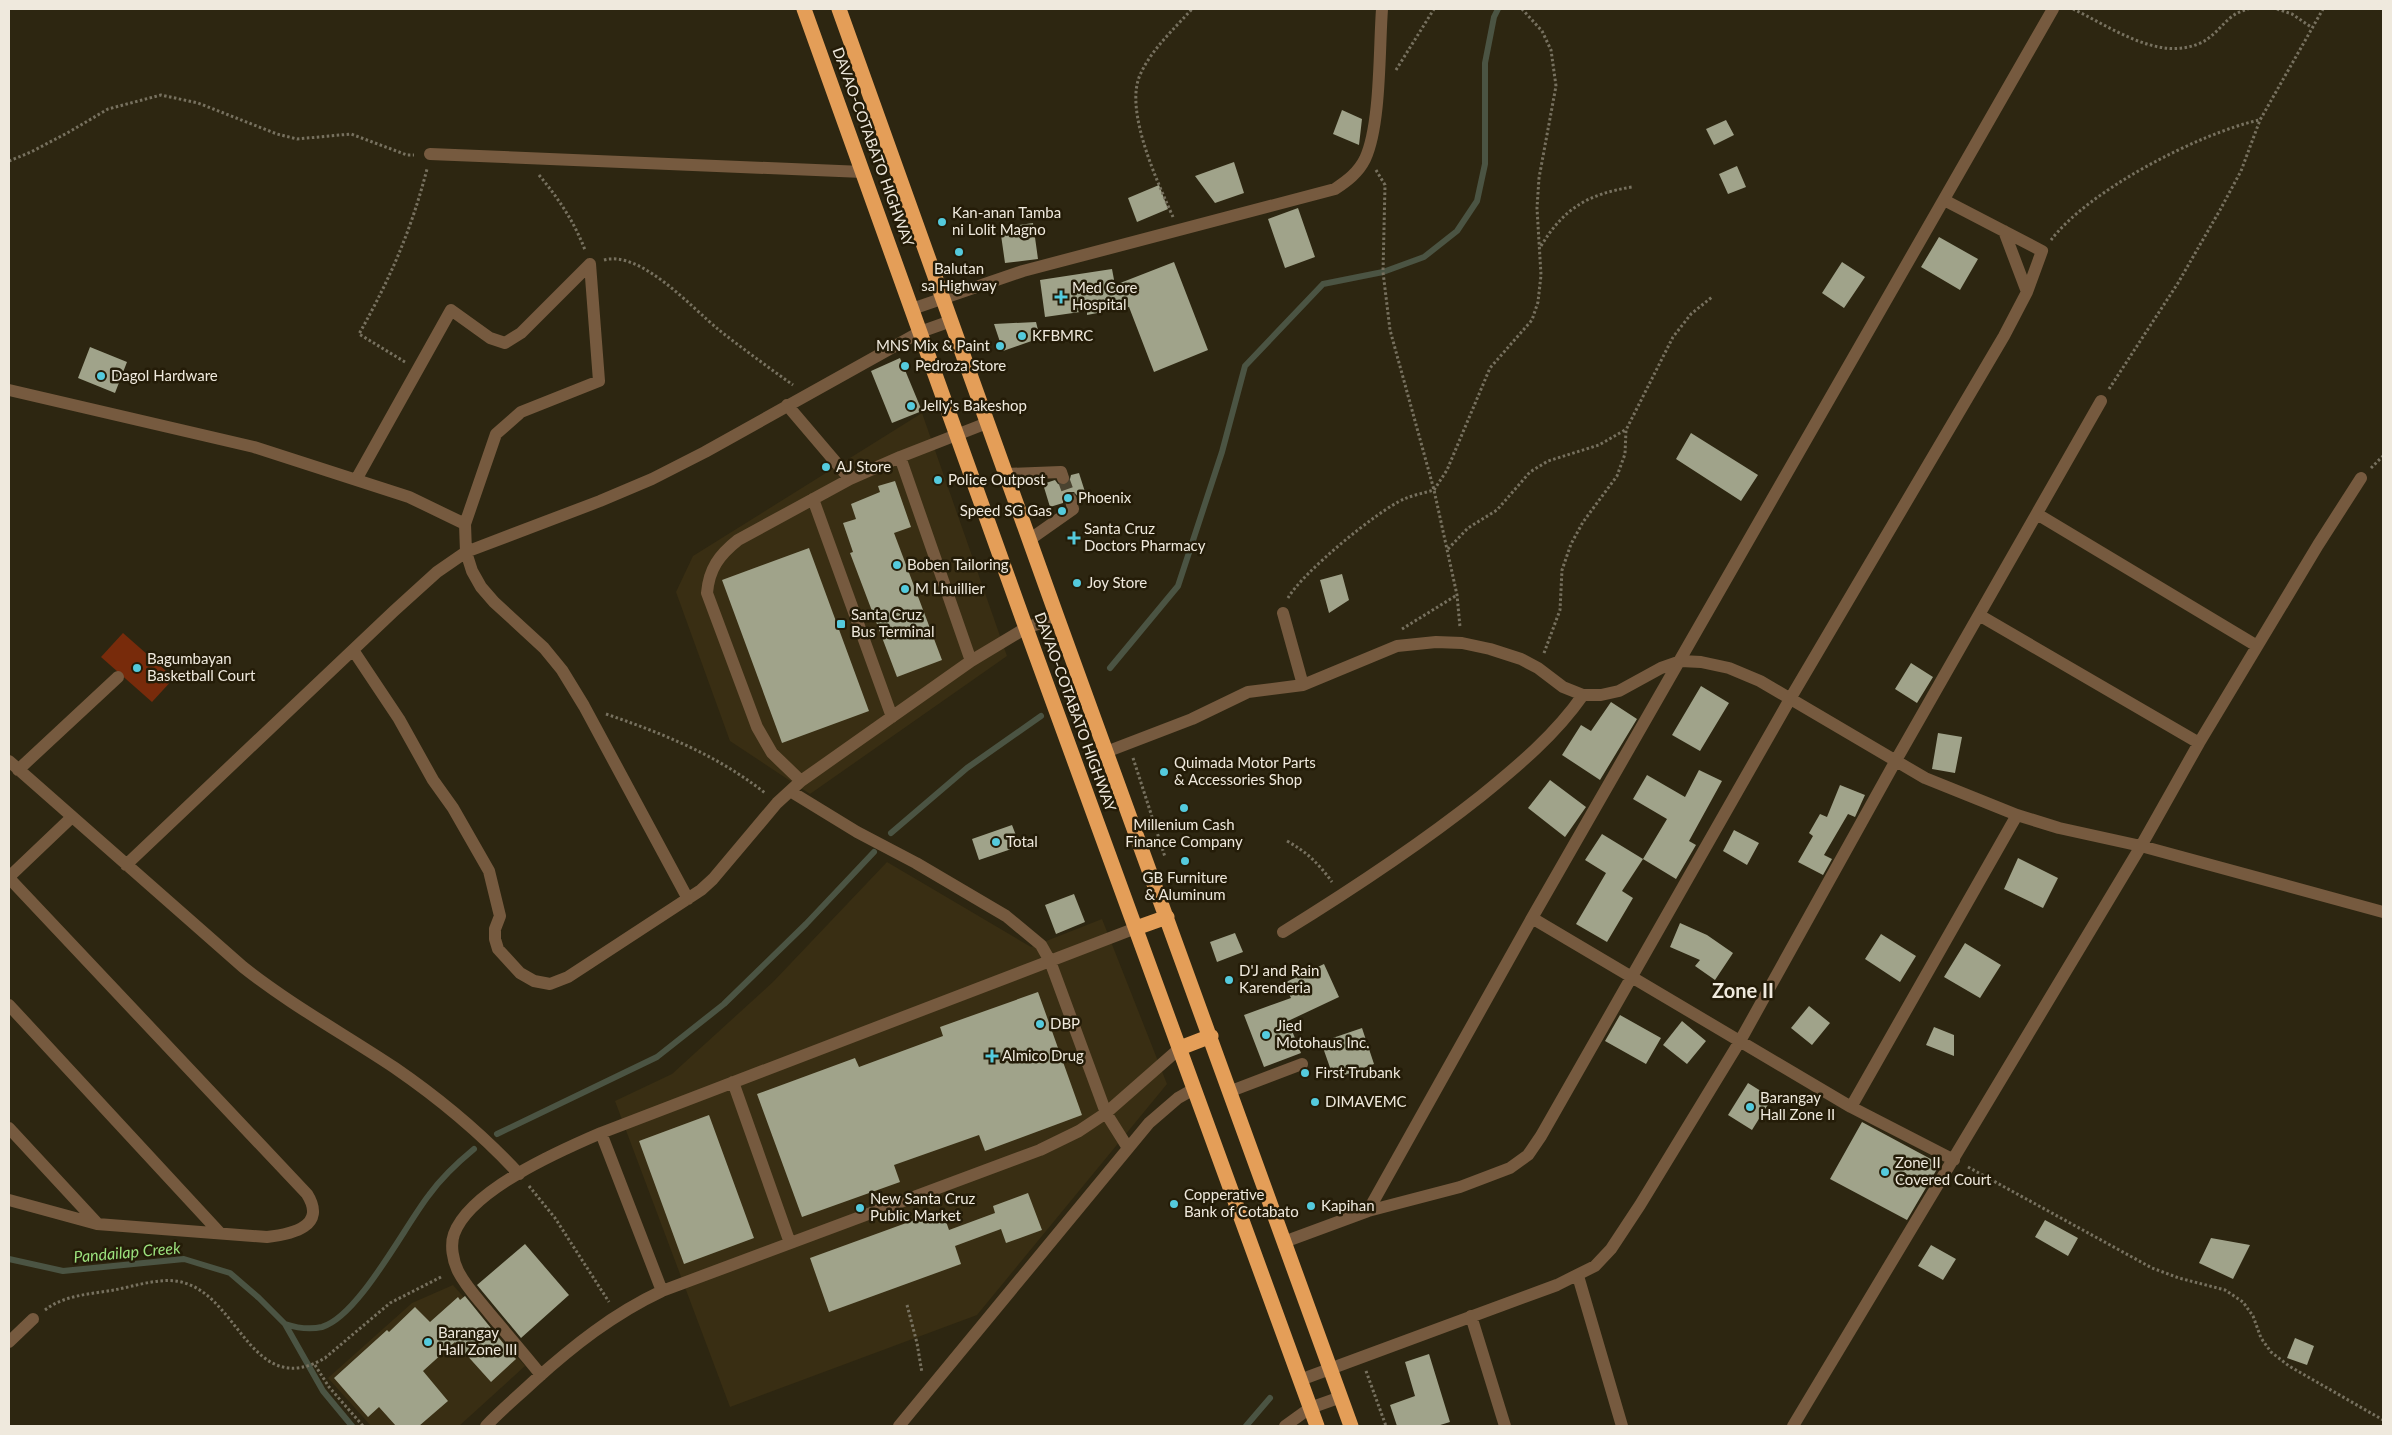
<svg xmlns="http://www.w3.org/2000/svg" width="2392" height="1435" viewBox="0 0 2392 1435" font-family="Lato,sans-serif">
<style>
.built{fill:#392e13}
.green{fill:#782b0b}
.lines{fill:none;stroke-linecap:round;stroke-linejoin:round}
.stream{stroke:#4b5443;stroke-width:6}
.building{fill:#a0a38a}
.minor-tunnel{stroke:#4a4330;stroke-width:12;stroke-dasharray:12 6;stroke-linecap:butt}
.path{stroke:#77715f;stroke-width:3;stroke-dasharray:2.5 2.5;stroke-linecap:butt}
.minor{stroke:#765a3f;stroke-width:12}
.highway{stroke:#e49e58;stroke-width:15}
.poi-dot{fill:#54cadd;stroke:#241c08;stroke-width:2}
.labels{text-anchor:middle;stroke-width:5;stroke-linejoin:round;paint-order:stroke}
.street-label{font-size:15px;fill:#efe9dd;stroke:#241c08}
.poi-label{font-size:15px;fill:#efe9dd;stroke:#241c08;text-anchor:start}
.water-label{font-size:16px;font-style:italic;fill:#9be17d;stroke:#241c08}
.district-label{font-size:20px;font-weight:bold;fill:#efe9dd;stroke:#241c08}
</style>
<rect width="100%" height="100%" fill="#2d2611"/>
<path class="built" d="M922 413 1007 656 810 794 730 741 676 592 693 556Z
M887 862 1031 947 1102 919 1167 1084 977 1315 730 1407 615 1101 672 1074 773 982Z
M453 1285 525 1366 459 1426H371L328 1378 412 1303Z"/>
<path class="green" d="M123 633 174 678 152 702 101 657Z"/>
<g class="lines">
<path class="stream" d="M1110 668 1178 586 1222 452 1245 366 1323 284 1383 272 1424 257 1457 231 1477 201 1485 164V63L1494 17 1498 9
M891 833 967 768 1041 716
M497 1134 657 1057 724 1004 806 924 874 852
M9 1259 63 1271 184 1259 230 1273 259 1298 285 1324 323 1391 352 1426
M285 1324C297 1328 309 1330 322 1327 359 1316 404 1227 429 1195 442 1177 457 1163 474 1149
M1246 1426 1270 1398"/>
</g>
<path class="building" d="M1342 110 1362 119 1359 145 1333 134Z
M1726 120 1734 135 1714 145 1706 129Z
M1234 162 1244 193 1215 203 1195 176Z
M1737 166 1746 187 1728 194 1719 174Z
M1159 185 1168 209 1137 222 1128 198Z
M1298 208 1315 257 1285 268 1268 219Z
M1033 223 1038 259 1005 263 1000 228Z
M1939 237 1978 259 1960 290 1921 267Z
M1174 262 1208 350 1154 372 1129 307 1087 315V311L1045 317 1040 280 1112 269 1115 285Z
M1842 262 1865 277 1844 308 1822 293Z
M1036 322 1040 338 1003 351 994 324Z
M90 347 127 362 115 393 78 378Z
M900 358 922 411 892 423 871 371Z
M1691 433 1758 475 1741 501 1676 459Z
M1079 473 1086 495 1079 498 1074 492H1069L1063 497V503L1050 507 1043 484 1055 480 1058 484 1065 486 1069 483 1071 475Z
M895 481 911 527 894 533 942 660 897 677 850 553 853 552 843 523 856 519 851 504 880 492 878 486Z
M809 548 869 711 782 743 722 580Z
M1342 574 1349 600 1329 613 1320 580Z
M1911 663 1933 677 1917 703 1895 689Z
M1701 686 1729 703 1700 751 1672 735Z
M1611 702 1637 719 1600 780 1562 755 1581 725 1591 731Z
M1938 733 1962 737 1955 773 1932 769Z
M1699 770 1722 781 1689 841 1696 845 1676 879 1643 859 1667 819 1633 799 1647 775 1685 797Z
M1550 780 1586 807 1565 837 1528 808Z
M1840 785 1865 795 1855 817 1848 814 1824 855 1832 859 1823 875 1798 862 1813 836 1809 833 1820 814 1827 817Z
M1012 825 1020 846 979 860 972 839Z
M1734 830 1759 843 1747 865 1723 851Z
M1602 834 1643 859 1622 891 1633 898 1607 942 1576 924 1606 873 1585 860Z
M2018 858 2058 878 2043 908 2004 889Z
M1074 894 1085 922 1056 934 1045 905Z
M1680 923 1707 935 1733 953 1715 980 1695 966 1700 960 1670 947Z
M1235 933 1243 952 1217 962 1210 942Z
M1881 934 1916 956 1900 982 1865 959Z
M1965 943 2001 965 1980 998 1944 977Z
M1324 964 1339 997 1288 1021 1301 1053 1264 1067 1244 1015 1291 998 1284 983Z
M1038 992 1082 1115 985 1151 979 1135 894 1165 900 1182 802 1217 757 1094 855 1058 859 1067 943 1036 940 1027Z
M1809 1006 1830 1023 1812 1045 1791 1028Z
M1620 1015 1661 1038 1646 1064 1605 1041Z
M1682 1021 1706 1041 1687 1064 1663 1045Z
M1934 1027 1954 1035V1056L1926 1045Z
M1362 1028 1374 1064 1334 1079 1321 1042Z
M1748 1083 1772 1098 1752 1130 1728 1115Z
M709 1115 754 1238 684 1264 639 1141Z
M1862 1122 1940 1164 1907 1220 1830 1179Z
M1028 1193 1042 1230 1006 1243 1001 1229 955 1246 961 1264 829 1312 810 1258 942 1210 949 1230 995 1213 993 1206Z
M2045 1220 2078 1238 2068 1256 2035 1237Z
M2211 1238 2250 1245 2233 1279 2199 1263Z
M525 1244 569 1295 521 1338 477 1285Z
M1931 1245 1956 1259 1943 1280 1918 1266Z
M465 1296 516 1359 491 1382 455 1342 423 1371 448 1401 419 1426H396L379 1407 368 1417 334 1378 387 1330 389 1332 415 1307 430 1322 458 1297 460 1300Z
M2295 1338 2314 1346 2307 1365 2287 1358Z
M1429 1354 1450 1422 1437 1426H1397L1390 1405 1415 1396 1405 1362Z"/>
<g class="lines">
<path class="minor-tunnel" d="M1063 478 1071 500"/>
<path class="path" d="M2073 9C2109 26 2157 61 2198 44 2214 38 2221 24 2234 15 2238 12 2243 11 2248 9
M2277 9 2292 14 2311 27
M1396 70 1434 9
M9 161 31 152 69 132 108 109 161 95 198 103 277 134 297 139 351 134 407 155H414
M1376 170 1385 185 1383 272 1390 330 1434 490 1457 595 1460 627
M539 175C558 198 574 221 585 250
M1173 217C1158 183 1124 111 1140 75 1151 50 1174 29 1192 9
M2051 240C2089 190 2198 134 2259 120
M1541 246C1564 208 1588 194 1632 187
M604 260C641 250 692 308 719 330 743 349 768 367 793 385
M405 362 359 334C390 279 411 231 427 169
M2109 389 2178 283 2220 210 2241 171 2260 120 2323 9
M2371 468 2383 456
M1448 549 1468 528 1497 510 1530 472 1548 461 1599 445 1625 430
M1288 598C1302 573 1377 511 1404 499 1413 495 1424 493 1434 490L1447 470 1490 368 1532 320 1538 302 1541 275 1537 208 1539 178 1556 86 1551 50 1542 31 1522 9
M1402 629 1457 595
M1544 653 1560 610 1562 570 1571 544 1583 522 1617 476 1625 454 1626 430 1673 337 1691 314 1712 297
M606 714C664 734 717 755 765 793
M1133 758 1165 857
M1287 841C1307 852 1319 864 1332 882
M1968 1167 2152 1268 2179 1278 2225 1290 2243 1302 2253 1316 2261 1338 2271 1352 2289 1366 2383 1420
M529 1186 555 1218 609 1302
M907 1305 917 1343 922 1373
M45 1310C64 1295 91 1294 114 1290 136 1286 163 1276 185 1283 240 1300 253 1400 325 1358L390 1303 443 1276
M315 1365 329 1387 363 1426
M1366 1371 1386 1426"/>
<path class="minor" d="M430 154 863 172
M2004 231 2027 292
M590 264 599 381 521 412 496 434 465 524 466 552 472 571 481 587 494 602 544 648 562 670 584 706 688 899
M912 309 1023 271 1335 189C1347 181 1358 173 1365 159 1381 125 1379 49 1382 9
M9 390 254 447 409 497 465 524
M787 405 850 479
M900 457 971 661
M1006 474 1061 472 1063 478
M357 478 451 310 490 338 505 343 521 333 590 264
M813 499 892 717
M2037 514 2257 646
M1029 540 1073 509 1071 500
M1283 613 1303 685
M1979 615 2199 743
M353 650 399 719 433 780 453 808 489 871 500 916 495 929V939L498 949 520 973 534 981 550 984 568 977 701 890 713 879 777 803 801 781 971 661 1026 628 1057 617
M1106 752 1192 719 1248 692 1303 685 1397 646 1436 642 1462 643 1490 649 1521 659 1538 668 1563 687 1583 695H1601L1619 691 1661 668 1681 661 1701 662 1729 668 1760 681 1925 778 2017 815 2059 828 2141 846 2383 912
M9 761 243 967C291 1005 344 1034 395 1068 440 1099 482 1134 519 1174
M18 770 118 677
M801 781 772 753 757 727 707 593C709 569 719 555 738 540L850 479 900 457 987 423
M790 791 857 832 916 863 1006 916 1041 945 1050 961 1106 1113 1128 1148
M126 865 394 611 437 572 466 552 600 501 652 479 705 452 920 332 951 321
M9 877 72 817
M9 878 307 1194C327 1226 293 1234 267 1237L97 1224 9 1200
M1532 918 1851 1107 1954 1160
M1283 932C1351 890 1418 846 1481 796 1519 765 1555 735 1583 695
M9 1005 220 1233
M733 1082 790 1243
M1231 1091 1302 1064
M1851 1107 2017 815
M9 1128 97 1223
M601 1133 662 1291
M1368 1211 1532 918 2053 9
M1284 1242 1368 1211 1460 1187 1510 1168 1528 1155 1541 1136 1790 699 2004 336 2027 292 2042 251 1944 200
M1578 1276 1622 1426
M1471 1316 1505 1426
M9 1342 33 1319
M541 1375C524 1354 507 1334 490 1314 479 1300 466 1287 458 1271 453 1261 450 1245 454 1234 470 1190 559 1151 601 1133L1136 928
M1300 1380 1557 1285 1595 1266 1611 1249 1640 1205 1740 1041 1895 762 2101 401
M486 1426C501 1410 518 1396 534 1381 573 1346 613 1314 662 1291L1040 1150 1079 1131 1106 1113 1180 1048
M899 1426 1149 1123 1178 1098 1194 1089
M1285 1426 1310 1408 1341 1397
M1793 1426 2141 846 2199 743 2318 545 2361 478"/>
<path class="highway" d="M804 9 1026 628 1317 1426
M839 9 1057 617 1351 1426
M1136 928 1167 917
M1180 1048 1211 1036"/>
</g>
<g class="poi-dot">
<circle cx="942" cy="222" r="5"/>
<circle cx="959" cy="252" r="5"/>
<path d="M1058.5 289.5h5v5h5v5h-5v5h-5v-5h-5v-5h5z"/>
<circle cx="1022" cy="336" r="5"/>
<circle cx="1000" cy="346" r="5"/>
<circle cx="905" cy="366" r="5"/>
<circle cx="101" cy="376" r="5"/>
<circle cx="911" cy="406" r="5"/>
<circle cx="826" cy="467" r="5"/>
<circle cx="938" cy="480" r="5"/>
<circle cx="1068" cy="498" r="5"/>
<circle cx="1062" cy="511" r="5"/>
<path d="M1071.5 530.5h5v5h5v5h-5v5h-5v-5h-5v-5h5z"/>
<circle cx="897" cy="565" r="5"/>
<circle cx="1077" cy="583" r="5"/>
<circle cx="905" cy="589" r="5"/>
<rect x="836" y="619" width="10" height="10" rx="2.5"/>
<circle cx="137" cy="668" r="5"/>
<circle cx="1164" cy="772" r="5"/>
<circle cx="1184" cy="808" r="5"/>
<circle cx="996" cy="842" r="5"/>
<circle cx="1185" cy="861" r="5"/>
<circle cx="1229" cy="980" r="5"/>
<circle cx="1040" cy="1024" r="5"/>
<circle cx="1266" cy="1035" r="5"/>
<path d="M989.5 1048.5h5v5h5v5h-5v5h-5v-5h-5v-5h5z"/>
<circle cx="1305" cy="1073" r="5"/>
<circle cx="1315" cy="1102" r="5"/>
<circle cx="1750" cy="1107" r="5"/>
<circle cx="1885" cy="1172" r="5"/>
<circle cx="1174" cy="1204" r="5"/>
<circle cx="1311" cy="1206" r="5"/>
<circle cx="860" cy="1208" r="5"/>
<circle cx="428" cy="1342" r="5"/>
</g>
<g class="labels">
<g class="street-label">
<text transform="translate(873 147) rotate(70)" y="5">DAVAO-COTABATO HIGHWAY</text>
<text transform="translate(1075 712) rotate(70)" y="5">DAVAO-COTABATO HIGHWAY</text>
</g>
<g class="poi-label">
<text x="952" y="218">Kan-anan Tamba<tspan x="952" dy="17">ni Lolit Magno</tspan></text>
<text x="959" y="274" text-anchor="middle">Balutan<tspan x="959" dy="17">sa Highway</tspan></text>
<text x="1072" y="293">Med Core<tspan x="1072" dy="17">Hospital</tspan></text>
<text x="1032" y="341">KFBMRC</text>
<text x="990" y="351" text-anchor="end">MNS Mix &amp; Paint</text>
<text x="915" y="371">Pedroza Store</text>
<text x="111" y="381">Dagol Hardware</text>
<text x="921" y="411">Jelly's Bakeshop</text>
<text x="836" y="472">AJ Store</text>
<text x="948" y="485">Police Outpost</text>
<text x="1078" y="503">Phoenix</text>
<text x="1052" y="516" text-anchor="end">Speed SG Gas</text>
<text x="1084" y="534">Santa Cruz<tspan x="1084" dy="17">Doctors Pharmacy</tspan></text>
<text x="907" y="570">Boben Tailoring</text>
<text x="1087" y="588">Joy Store</text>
<text x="915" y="594">M Lhuillier</text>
<text x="851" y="620">Santa Cruz<tspan x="851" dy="17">Bus Terminal</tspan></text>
<text x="147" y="664">Bagumbayan<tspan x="147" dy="17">Basketball Court</tspan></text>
<text x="1174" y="768">Quimada Motor Parts<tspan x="1174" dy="17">&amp; Accessories Shop</tspan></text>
<text x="1184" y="830" text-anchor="middle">Millenium Cash<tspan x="1184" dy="17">Finance Company</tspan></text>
<text x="1006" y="847">Total</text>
<text x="1185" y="883" text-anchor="middle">GB Furniture<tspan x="1185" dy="17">&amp; Aluminum</tspan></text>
<text x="1239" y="976">D'J and Rain<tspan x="1239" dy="17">Karenderia</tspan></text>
<text x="1050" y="1029">DBP</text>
<text x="1276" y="1031">Jied<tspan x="1276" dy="17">Motohaus Inc.</tspan></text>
<text x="1002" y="1061">Almico Drug</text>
<text x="1315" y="1078">First Trubank</text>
<text x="1760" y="1103">Barangay<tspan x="1760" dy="17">Hall Zone II</tspan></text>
<text x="1325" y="1107">DIMAVEMC</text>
<text x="1895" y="1168">Zone II<tspan x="1895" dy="17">Covered Court</tspan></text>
<text x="1184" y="1200">Copperative<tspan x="1184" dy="17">Bank of Cotabato</tspan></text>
<text x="870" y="1204">New Santa Cruz<tspan x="870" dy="17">Public Market</tspan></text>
<text x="1321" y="1211">Kapihan</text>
<text x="438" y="1338">Barangay<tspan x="438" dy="17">Hall Zone III</tspan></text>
</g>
<g class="water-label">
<text transform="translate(127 1252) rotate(-5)" y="6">Pandailap Creek</text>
</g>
<g class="district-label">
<text x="1743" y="998">Zone II</text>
</g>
</g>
<rect width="2392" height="1435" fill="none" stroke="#efe9dd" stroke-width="20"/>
</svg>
